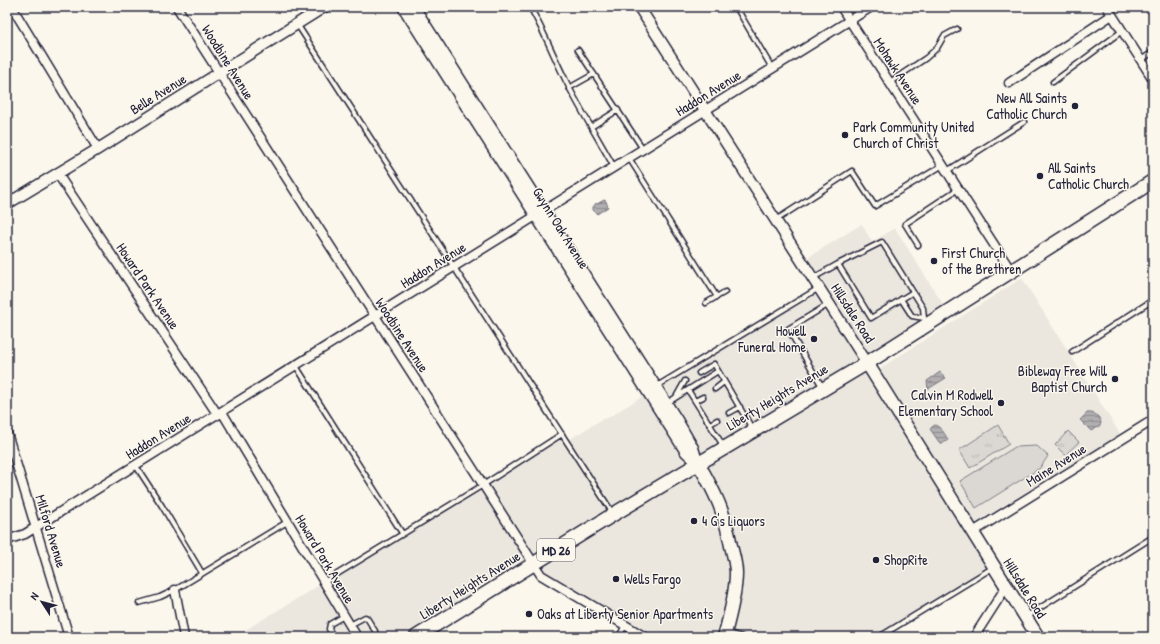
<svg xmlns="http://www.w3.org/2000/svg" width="1160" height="644" viewBox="0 0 1160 644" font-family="'Patrick Hand',sans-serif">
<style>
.built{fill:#ebe7df}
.park{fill:url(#park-tufts);stroke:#7e7d87}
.garden{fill:#dbd8d3;stroke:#7e7d87}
.water{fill:url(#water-rules);stroke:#787681}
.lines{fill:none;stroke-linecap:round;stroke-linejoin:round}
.service-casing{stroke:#22223b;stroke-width:7}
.minor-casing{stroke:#22223b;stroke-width:11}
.tertiary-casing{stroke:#22223b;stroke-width:13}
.secondary-casing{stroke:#22223b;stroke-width:15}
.primary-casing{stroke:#22223b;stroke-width:16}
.service{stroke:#fbf7ec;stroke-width:4}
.minor{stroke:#fbf7ec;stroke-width:8}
.tertiary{stroke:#fbf7ec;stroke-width:10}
.secondary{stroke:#fbf7ec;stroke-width:12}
.primary{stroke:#fbf7ec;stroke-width:13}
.poi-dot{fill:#22223b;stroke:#fbf7ec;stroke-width:1.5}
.labels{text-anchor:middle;stroke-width:3;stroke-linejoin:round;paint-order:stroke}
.shield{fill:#fbf7ec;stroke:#636270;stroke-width:1}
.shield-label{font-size:13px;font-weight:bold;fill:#22223b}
.street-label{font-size:14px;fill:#22223b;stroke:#fbf7ec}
.poi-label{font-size:14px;fill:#22223b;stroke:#fbf7ec;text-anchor:start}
</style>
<defs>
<pattern id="park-tufts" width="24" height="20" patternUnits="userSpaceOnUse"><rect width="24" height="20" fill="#dbd8d3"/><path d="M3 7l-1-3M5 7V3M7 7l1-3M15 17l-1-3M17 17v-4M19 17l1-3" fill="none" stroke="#bcb9b6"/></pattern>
<pattern id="water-rules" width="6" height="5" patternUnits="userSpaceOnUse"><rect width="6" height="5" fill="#b1aeb0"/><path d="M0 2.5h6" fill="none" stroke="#908d90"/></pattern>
</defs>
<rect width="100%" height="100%" fill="#fbf7ec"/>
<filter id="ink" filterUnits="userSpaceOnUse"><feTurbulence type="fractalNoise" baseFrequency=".025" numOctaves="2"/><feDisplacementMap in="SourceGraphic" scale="8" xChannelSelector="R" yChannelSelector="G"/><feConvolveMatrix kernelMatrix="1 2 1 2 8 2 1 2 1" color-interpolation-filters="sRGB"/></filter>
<g filter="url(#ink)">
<path class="built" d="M862 224 872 242 895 228 948 312 874 361 881 371 882 367 1022 278 1120 434 978 522H974L926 444 919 448 994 566 879 637H647L565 590 532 564 415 637H239L237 635 402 535 561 433 567 441 604 418 606 419 819 286 802 261Z"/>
<path class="park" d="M998 425 1009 444 970 468 959 450Z
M1068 431 1079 442 1065 455 1055 445Z"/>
<path class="garden" d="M1037 446 1048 456 1040 468 976 508 960 481 1015 447Z"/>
<path class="water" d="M604 200 606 201 608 207 597 214 593 210V207L596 203 597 204Z
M940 372 946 378 928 389 927 381Z
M1087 413C1094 412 1100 416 1101 423L1100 426 1091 431 1080 420Z
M935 425C942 428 945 434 948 440L942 444 939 442 930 429 933 426Z"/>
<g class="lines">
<defs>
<path id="service" d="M530 7C545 33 555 60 569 87 583 114 599 140 614 167
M736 7 772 68
M297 24 612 512
M578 50 643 149
M1141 60 1153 52
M890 82 926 58 937 48 944 36 957 29
M1053 82 1122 31
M569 88 594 74
M591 127 618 110
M629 158 717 297
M947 171 1024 122
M776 220 852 171 875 206 943 165
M918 245 905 224 958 189
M813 278 838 264 882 242 913 292 871 318 838 264
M913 292 923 308 924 318 926 322
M901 299 912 316 924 318
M706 303 725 292
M1072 352 1153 300
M296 366 402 533
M699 373 714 364 753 430
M657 386 819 288
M823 388 788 329 829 304
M715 389 724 382
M688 390 724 447
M676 397 685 381
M695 401 703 397
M667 403 718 371
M729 413 740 407
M710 424 717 420
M136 466 162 506 202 573
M324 582 483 485 562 434
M139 603 160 597 175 590 287 522
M1027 616 1153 537
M350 625 365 617 367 618 375 631
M726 632 742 637
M333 637 329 629 330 624 344 616
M619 637 625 625
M879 637 994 567"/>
<path id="minor" d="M12 7 98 149
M177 7 541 575 645 637
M841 7 1011 271
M1107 7 1153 79
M1009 83 1112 15
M57 173 218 415
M222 412 357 637
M7 433 69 637
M973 532 1153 420
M7 540 25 534 36 527 871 7
M175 590 184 637
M974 637 1006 587"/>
<path id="tertiary" d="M403 7 686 452 698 463
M414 7 677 420 693 448 697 461
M639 7 867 363
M7 204 98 149 324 7"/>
<path id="secondary" d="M867 363 1038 637
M698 463C715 492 725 513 731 546 733 554 736 564 736 573 736 592 729 619 724 637"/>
<path id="primary" d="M416 637 614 514 867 363 1153 181"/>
</defs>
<use href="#service" class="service-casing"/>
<use href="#minor" class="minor-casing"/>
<use href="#tertiary" class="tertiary-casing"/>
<use href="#secondary" class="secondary-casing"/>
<use href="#primary" class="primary-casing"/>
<use href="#service" class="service"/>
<use href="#minor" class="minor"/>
<use href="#tertiary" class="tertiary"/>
<use href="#secondary" class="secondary"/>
<use href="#primary" class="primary"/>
</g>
</g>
<g class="poi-dot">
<circle cx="1075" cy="106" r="4"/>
<circle cx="845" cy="135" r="4"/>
<circle cx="1040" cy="176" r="4"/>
<circle cx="934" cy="261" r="4"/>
<circle cx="814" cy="339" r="4"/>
<circle cx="1115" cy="379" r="4"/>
<circle cx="1001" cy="403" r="4"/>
<circle cx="694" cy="521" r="4"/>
<circle cx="876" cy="560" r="4"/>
<circle cx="616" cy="579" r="4"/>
<circle cx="529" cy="614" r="4"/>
</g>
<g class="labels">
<rect class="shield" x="537" y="539" width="38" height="22" rx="3"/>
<g class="shield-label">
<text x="556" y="555">MD 26</text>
</g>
<g class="street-label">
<text transform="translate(228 62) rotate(58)" y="5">Woodbine Avenue</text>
<text transform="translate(898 71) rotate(57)" y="5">Mohawk Avenue</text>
<text transform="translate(708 93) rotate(-32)" y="5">Haddon Avenue</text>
<text transform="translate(158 94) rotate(-32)" y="5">Belle Avenue</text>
<text transform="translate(561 228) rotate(58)" y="5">Gwynn Oak Avenue</text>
<text transform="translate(433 265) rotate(-32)" y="5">Haddon Avenue</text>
<text transform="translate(148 286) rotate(56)" y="5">Howard Park Avenue</text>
<text transform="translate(853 313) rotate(57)" y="5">Hillsdale Road</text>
<text transform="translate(402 335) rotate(57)" y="5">Woodbine Avenue</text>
<text transform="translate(777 397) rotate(-31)" y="5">Liberty Heights Avenue</text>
<text transform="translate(158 436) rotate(-32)" y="5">Haddon Avenue</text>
<text transform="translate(1056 465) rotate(-32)" y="5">Maine Avenue</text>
<text transform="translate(51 531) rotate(73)" y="5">Milford Avenue</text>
<text transform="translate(325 559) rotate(59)" y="5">Howard Park Avenue</text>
<text transform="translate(470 585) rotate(-32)" y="5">Liberty Heights Avenue</text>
<text transform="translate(1025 588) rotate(58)" y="5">Hillsdale Road</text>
</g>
<g class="poi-label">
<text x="1067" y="103" text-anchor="end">New All Saints<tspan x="1067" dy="16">Catholic Church</tspan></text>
<text x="853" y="132">Park Community United<tspan x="853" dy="16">Church of Christ</tspan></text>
<text x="1048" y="173">All Saints<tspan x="1048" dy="16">Catholic Church</tspan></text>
<text x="942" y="258">First Church<tspan x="942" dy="16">of the Brethren</tspan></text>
<text x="806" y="336" text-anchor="end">Howell<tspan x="806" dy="16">Funeral Home</tspan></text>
<text x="1107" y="376" text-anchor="end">Bibleway Free Will<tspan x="1107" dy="16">Baptist Church</tspan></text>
<text x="993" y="400" text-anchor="end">Calvin M Rodwell<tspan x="993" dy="16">Elementary School</tspan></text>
<text x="702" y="526">4 G's Liquors</text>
<text x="884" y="565">ShopRite</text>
<text x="624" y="584">Wells Fargo</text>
<text x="537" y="619">Oaks at Liberty Senior Apartments</text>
</g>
</g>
<rect width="1160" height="644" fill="none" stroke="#fbf7ec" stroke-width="24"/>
<rect x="12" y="12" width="1136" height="620" fill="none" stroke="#22223b" stroke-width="1.5" filter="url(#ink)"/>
<g transform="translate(42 602) rotate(306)" stroke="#fbf7ec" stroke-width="3" paint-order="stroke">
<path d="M0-3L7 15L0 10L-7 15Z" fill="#22223b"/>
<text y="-6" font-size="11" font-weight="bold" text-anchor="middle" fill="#22223b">N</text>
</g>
</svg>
